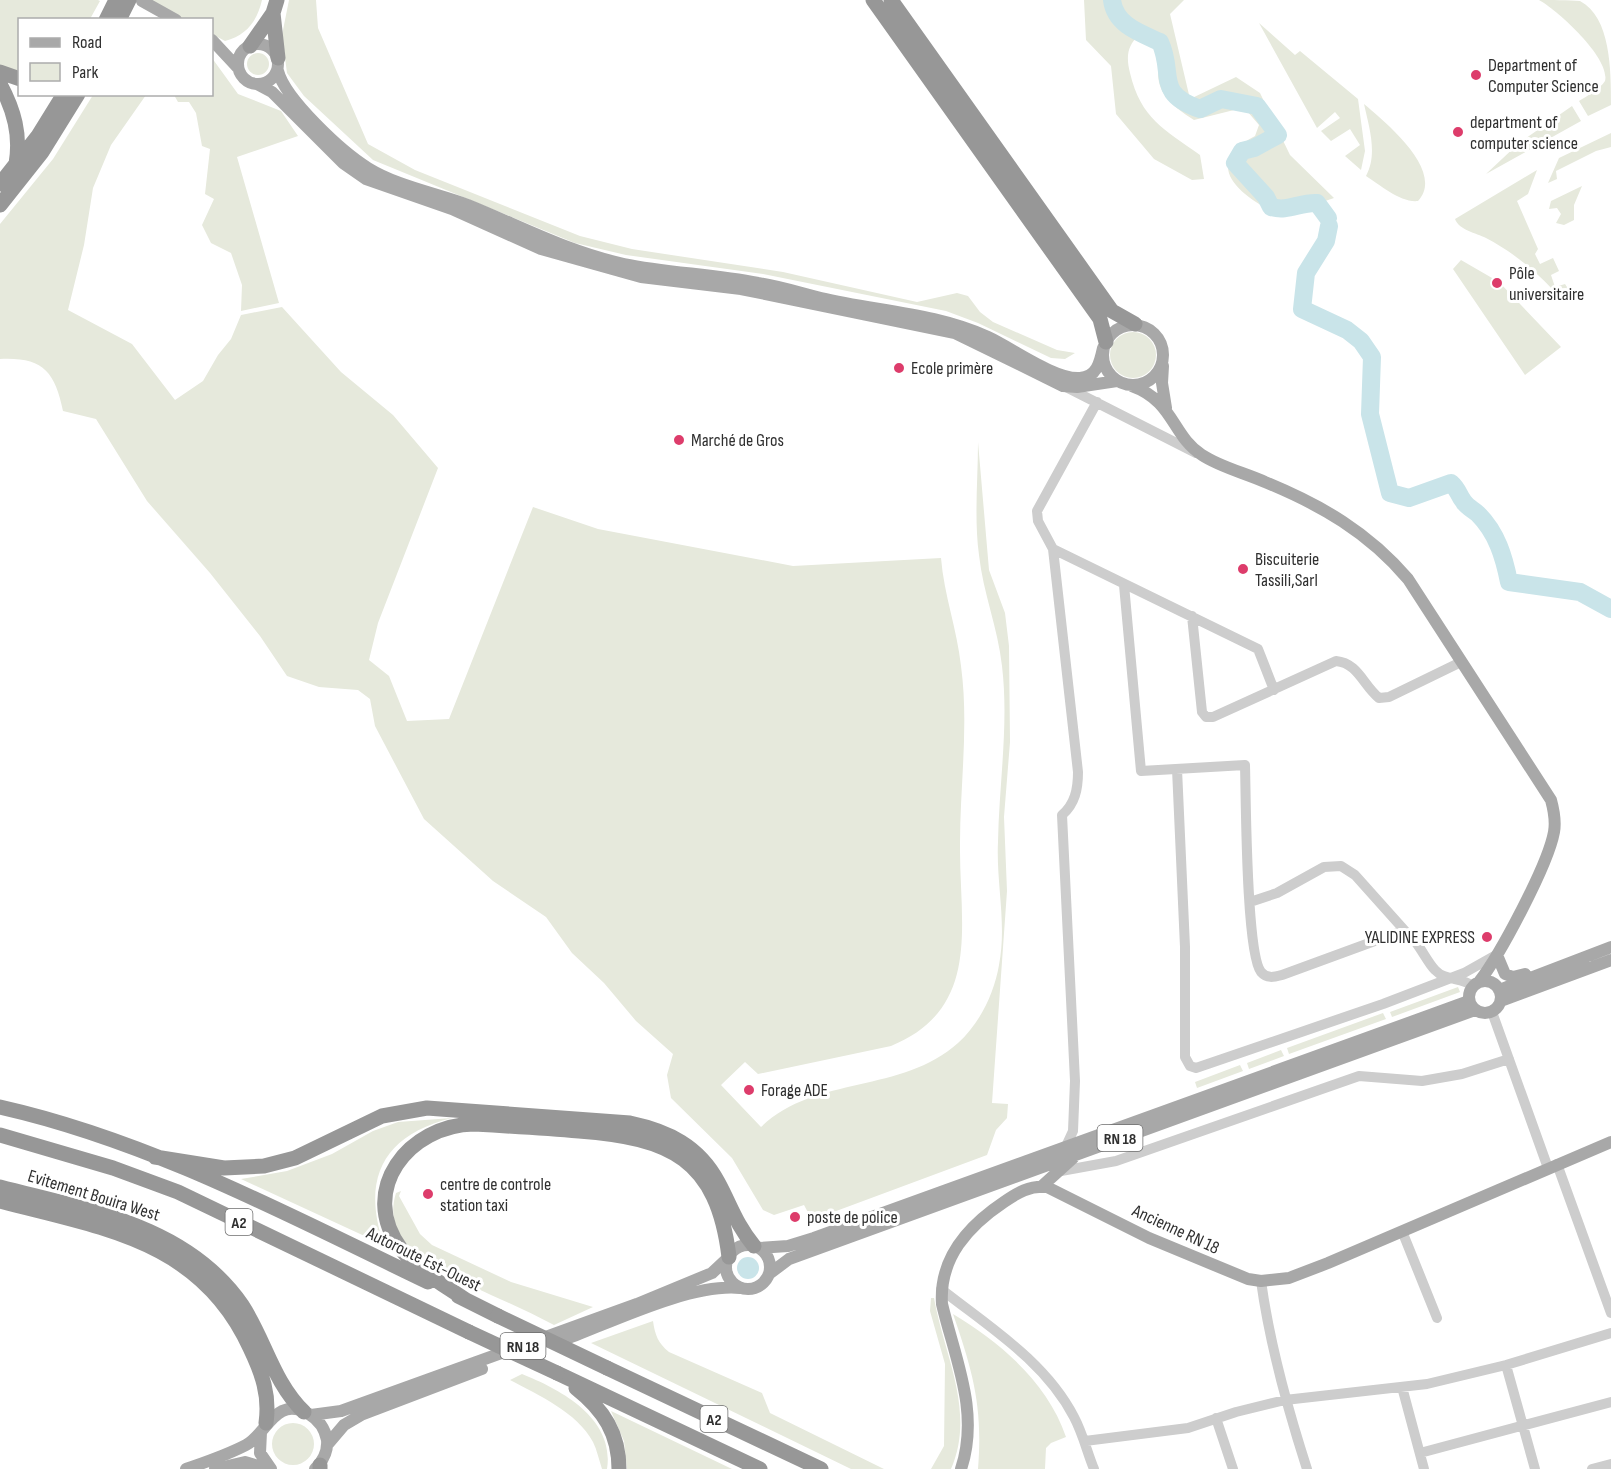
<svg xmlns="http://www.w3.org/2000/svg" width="1611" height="1469" viewBox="0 0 1611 1469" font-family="'Sofia Sans Condensed',sans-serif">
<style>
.green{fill:#e6e9dc}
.water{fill:#c9e4e9}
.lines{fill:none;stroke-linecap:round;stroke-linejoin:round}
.river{stroke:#c9e4e9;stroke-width:18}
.minor{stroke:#cdcdcd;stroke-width:10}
.major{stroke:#a8a8a8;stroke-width:12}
.highway{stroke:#979797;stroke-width:15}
.highway-bridge{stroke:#979797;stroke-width:15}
.poi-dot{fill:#dd3c6b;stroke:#fff;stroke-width:2}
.labels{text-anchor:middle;stroke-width:6;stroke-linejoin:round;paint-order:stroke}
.shield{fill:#fff;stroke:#6e6e6e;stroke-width:1.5}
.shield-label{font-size:16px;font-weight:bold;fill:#303030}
.poi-label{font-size:18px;fill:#303030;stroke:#fff;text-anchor:start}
.street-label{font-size:18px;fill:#303030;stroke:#fff}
</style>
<rect width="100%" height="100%" fill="#fff"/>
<path class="green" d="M0 0H98L100 1 90 19 20 20 19 78 0 72Z
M145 0H262C257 21 247 35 225 41L212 34V20L184 19Z
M289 0H316L318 28 368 144 415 170 580 236 632 249 783 272 917 302 957 293 968 296 980 312 993 322 1057 350 1075 353 1065 359 1051 358 978 323 946 311 763 274 626 255 575 243 373 160 304 96 287 73 282 35Z
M1084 0H1184L1170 14 1190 99 1236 77 1260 93 1290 155 1334 198 1281 216C1245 199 1197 166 1255 136L1259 125 1247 111 1234 110 1194 120C1180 111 1163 100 1159 82 1155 62 1167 58 1153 37L1139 35C1127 46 1126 57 1130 73 1141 119 1164 129 1200 155L1204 179 1192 180 1154 159 1116 114 1111 66 1086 40Z
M1539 0C1550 0 1570 0 1580 1 1611 17 1611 71 1611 105L1588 116 1579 101C1587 96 1600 89 1605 81 1611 58 1556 9 1539 0Z
M1259 23 1295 55 1300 51 1358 99 1365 151 1361 170 1345 156 1360 145 1350 129 1331 141 1321 131 1340 118 1335 112 1317 128Z
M247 64a11 11 0 1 1 22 0a11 11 0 1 1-22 0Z
M212 58 238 94 281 111 298 136 237 157 279 303 241 311 242 285 231 253 211 243 202 225 214 199 205 194 210 149 202 146 196 113 189 102H178L174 95 212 94Z
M93 95H146L111 145 93 188 84 245 68 310 132 344 175 400 203 381 218 355 231 339 241 315 282 307 341 372 393 415 438 468 378 623 369 660 389 676 407 721 449 719 533 507 598 529 793 566 941 558C944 595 957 629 961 666 969 725 960 785 960 844 959 924 983 1008 891 1046L758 1074 745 1062 721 1085 761 1127C815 1075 901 1094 958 1043 980 1023 994 994 999 965 1007 924 996 883 998 842 999 784 1009 724 1002 666 998 628 983 593 979 555 974 518 978 479 978 442L989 570 1005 613 1009 646 1010 742 1004 817 1007 891 992 1103 1008 1104 1007 1118 996 1130 987 1155 812 1220 804 1205 774 1215 763 1210 732 1158 671 1098 667 1075 673 1054 636 1021 604 983 572 953 546 917 493 881 424 819 375 726 370 699 358 690 319 687 287 676 260 636 210 573 147 501 96 419 63 411C55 371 42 357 0 359V224L53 159Z
M1364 104C1384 121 1446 171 1418 201 1401 203 1380 185 1366 176 1378 154 1369 127 1364 104Z
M1572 106 1581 121 1486 174 1519 143Z
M1611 133V147L1596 151 1556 171 1557 179 1548 183 1559 158Z
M1537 170 1528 194 1517 201 1538 249 1535 254 1540 264 1553 258 1559 271 1551 275 1555 287 1565 284 1571 293 1563 301C1542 276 1515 253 1486 238 1476 233 1459 230 1455 219Z
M1582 186 1574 205V220L1564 225 1556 223 1561 214 1557 208 1549 209 1551 201Z
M1461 260 1499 282 1561 347 1525 375 1453 269Z
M1110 355a23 23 0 1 1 46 0a23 23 0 1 1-46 0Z
M1458 987 1460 992 1392 1017 1390 1012Z
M1383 1013 1386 1019 1289 1054 1287 1048Z
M1281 1050 1284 1056 1249 1069 1247 1063Z
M1240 1065 1243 1071 1197 1088 1195 1082Z
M452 1118C383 1135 361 1179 384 1245L241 1179 287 1171 332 1154 373 1131 398 1122Z
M401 1191 399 1196 420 1234 432 1245 511 1282 593 1307 554 1325C533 1314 512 1304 491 1295 451 1276 378 1250 396 1193Z
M931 1298H934C944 1355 976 1411 951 1469H931L944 1446 945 1364 930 1311Z
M953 1314C1000 1342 1048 1383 1066 1437L1051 1443 1046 1448 1045 1469H978C983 1407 973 1372 953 1314Z
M653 1321C655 1335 658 1343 669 1352L762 1393 770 1413 884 1469H851L591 1343Z
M522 1374C562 1390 615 1419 607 1469H602C599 1460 597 1450 593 1442 577 1412 538 1395 510 1380Z
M611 1411 732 1469H627L624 1441Z
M272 1444a21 21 0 1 1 42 0a21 21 0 1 1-42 0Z"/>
<path class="water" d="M737 1268a11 11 0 1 1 22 0a11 11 0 1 1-22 0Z"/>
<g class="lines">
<path class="river" d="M1112 0C1115 25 1140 33 1160 42 1175 74 1154 93 1200 109L1221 99 1257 106 1278 135 1254 148 1242 151 1235 163 1266 197 1271 207C1288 212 1300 202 1317 203L1328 218
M1329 226 1326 241 1306 273 1302 309 1347 330 1361 341 1372 357 1370 414 1390 493 1409 498 1451 483C1459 490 1458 495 1464 502 1467 507 1474 510 1478 514 1497 533 1504 557 1509 582L1580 592 1611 609"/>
<path class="minor" d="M1066 387 1196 453
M1053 549 1258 649 1274 690
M1124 585 1141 771 1245 765C1246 798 1246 953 1261 972 1267 979 1274 977 1282 975L1402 931C1416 935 1425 960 1435 970 1445 981 1461 977 1473 986
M1192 616 1202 712 1206 717H1213L1336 661C1358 663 1363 685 1379 698L1389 697 1461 662
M1177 769 1185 947V1057L1190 1066 1196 1068 1383 1004 1464 973 1496 955
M1250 902 1277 893 1324 867 1341 866 1355 875 1406 932
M1492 1012 1548 1168
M1067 1144 1073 1131 1075 1081 1062 815C1075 804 1078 789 1078 772L1053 549 1038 521 1037 511 1097 402
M1557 1164 1611 1313
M1061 1171 1116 1161 1359 1076 1422 1081 1462 1074 1509 1059
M1402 1231 1437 1318
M1261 1281C1270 1346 1287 1407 1307 1469
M941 1289C989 1327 1045 1361 1074 1417 1083 1434 1087 1452 1094 1469
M1506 1365 1535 1469
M1402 1387 1424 1469
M1216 1418 1233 1469
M1085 1441 1188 1428 1236 1412 1285 1400 1427 1384 1506 1365 1611 1333
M1420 1453 1611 1402
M1592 1469 1611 1464"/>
<path class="major" d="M142 1 176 20
M212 40 238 68
M238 64a20 20 0 1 1 40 0a20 20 0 1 1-40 0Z
M278 71C285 99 342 152 368 168 397 186 436 193 468 205 520 226 568 252 624 264 668 273 714 274 758 283 779 286 800 293 821 298 876 311 936 313 988 337 1012 348 1055 380 1080 378 1097 377 1100 362 1103 348
M257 84 272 92 343 163 366 179 452 209 541 249 641 277 741 289 955 333 1063 386 1077 387 1117 381
M1103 355a30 30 0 1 1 60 0a30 30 0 1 1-60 0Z
M1163 366 1162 383 1166 408
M1132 386C1174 401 1172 436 1202 455 1220 467 1245 473 1265 482 1321 505 1368 532 1408 579L1551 800C1554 811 1556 821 1554 832 1548 865 1500 955 1479 982
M1497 955 1505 974 1513 977 1525 974
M1469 997a16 16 0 1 1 32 0a16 16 0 1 1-32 0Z
M1499 990 1611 947
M1501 1001 1611 960
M1041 1187 1073 1158
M726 1267a22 22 0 1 1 44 0a22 22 0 1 1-44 0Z
M759 1248 788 1246 814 1238 1469 1001
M769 1274 789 1259 1475 1010
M561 1341C610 1323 690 1283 740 1288
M311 1415 341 1411 637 1304 712 1273 728 1258
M261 1432 260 1453 271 1469
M327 1445 344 1425 361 1415 482 1369
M186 1469C206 1462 227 1455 246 1445 268 1433 275 1395 309 1414 319 1420 325 1429 327 1440 328 1451 323 1461 315 1469
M215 1469 245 1462 269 1469
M961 1469C980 1412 955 1359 942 1304 939 1258 968 1226 1004 1202 1017 1193 1030 1185 1047 1187L1149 1238 1248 1279 1261 1281 1289 1278 1328 1263 1611 1142"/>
<path class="highway" d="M873 0 1100 319 1106 342
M891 0 1112 311 1135 324
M273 13 278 58
M106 20 116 0
M119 20 129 0
M250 46 273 13 277 0
M0 72 20 79
M0 84C14 110 21 135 16 164
M0 184 38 136 64 94
M0 205 42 152 78 94
M0 1107C151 1141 290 1216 428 1282
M0 1135 113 1168 178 1192 469 1332
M155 1157 224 1168 264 1166 295 1158 382 1116 427 1108 630 1123C668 1131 699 1146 718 1182 731 1206 736 1224 754 1246
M0 1187C87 1210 187 1225 242 1305 265 1340 273 1382 304 1412
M0 1201C102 1228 201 1240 250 1348 262 1373 270 1395 266 1423
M458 1296 498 1316
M466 1300C444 1285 417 1270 401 1249 357 1190 409 1125 474 1124 509 1126 544 1128 579 1131 670 1138 717 1158 729 1257
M607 1368 821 1469
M557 1373 760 1469
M576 1388C604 1410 619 1434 619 1469
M320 1469V1465"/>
<path class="highway-bridge" d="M498 1316 607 1368
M469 1332 557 1373"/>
</g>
<g class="poi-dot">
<circle cx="1476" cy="75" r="6"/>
<circle cx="1458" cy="132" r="6"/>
<circle cx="1497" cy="283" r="6"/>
<circle cx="899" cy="368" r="6"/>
<circle cx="679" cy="440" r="6"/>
<circle cx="1243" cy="569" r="6"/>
<circle cx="1487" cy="937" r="6"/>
<circle cx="749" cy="1090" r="6"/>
<circle cx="428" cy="1194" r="6"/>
<circle cx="795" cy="1217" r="6"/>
</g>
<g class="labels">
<g class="shield">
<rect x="1097.5" y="1125" width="45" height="26" rx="4.5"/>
<rect x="225.5" y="1209" width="27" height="26" rx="4.5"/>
<rect x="500.5" y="1333" width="45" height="26" rx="4.5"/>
<rect x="700.5" y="1406" width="27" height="26" rx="4.5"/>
</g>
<g class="shield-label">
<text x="1120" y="1144">RN 18</text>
<text x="239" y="1228">A2</text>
<text x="523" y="1352">RN 18</text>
<text x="714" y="1425">A2</text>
</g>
<g class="poi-label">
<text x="1488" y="71">Department of<tspan x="1488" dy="21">Computer Science</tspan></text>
<text x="1470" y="128">department of<tspan x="1470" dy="21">computer science</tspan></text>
<text x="1509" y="279">Pôle<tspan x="1509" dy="21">universitaire</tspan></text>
<text x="911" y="374">Ecole primère</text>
<text x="691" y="446">Marché de Gros</text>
<text x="1255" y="565">Biscuiterie<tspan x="1255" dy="21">Tassili,Sarl</tspan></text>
<text x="1475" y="943" text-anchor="end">YALIDINE EXPRESS</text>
<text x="761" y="1096">Forage ADE</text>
<text x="440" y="1190">centre de controle<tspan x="440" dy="21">station taxi</tspan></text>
<text x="807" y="1223">poste de police</text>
</g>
<g class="street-label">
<text transform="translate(94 1195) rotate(17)" y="6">Evitement Bouira West</text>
<text transform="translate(1176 1229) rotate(25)" y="6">Ancienne RN 18</text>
<text transform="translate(424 1259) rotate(26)" y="6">Autoroute Est-Ouest</text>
</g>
</g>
<rect x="18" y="18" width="195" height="78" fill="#ffffff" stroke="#acacac" stroke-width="1.5"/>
<rect x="30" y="38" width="30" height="9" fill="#a8a8a8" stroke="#acacac" stroke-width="1.5"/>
<text x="72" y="48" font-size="18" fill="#303030">Road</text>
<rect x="30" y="63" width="30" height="18" fill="#e6e9dc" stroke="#acacac" stroke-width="1.5"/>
<text x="72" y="78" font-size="18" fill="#303030">Park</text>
</svg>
